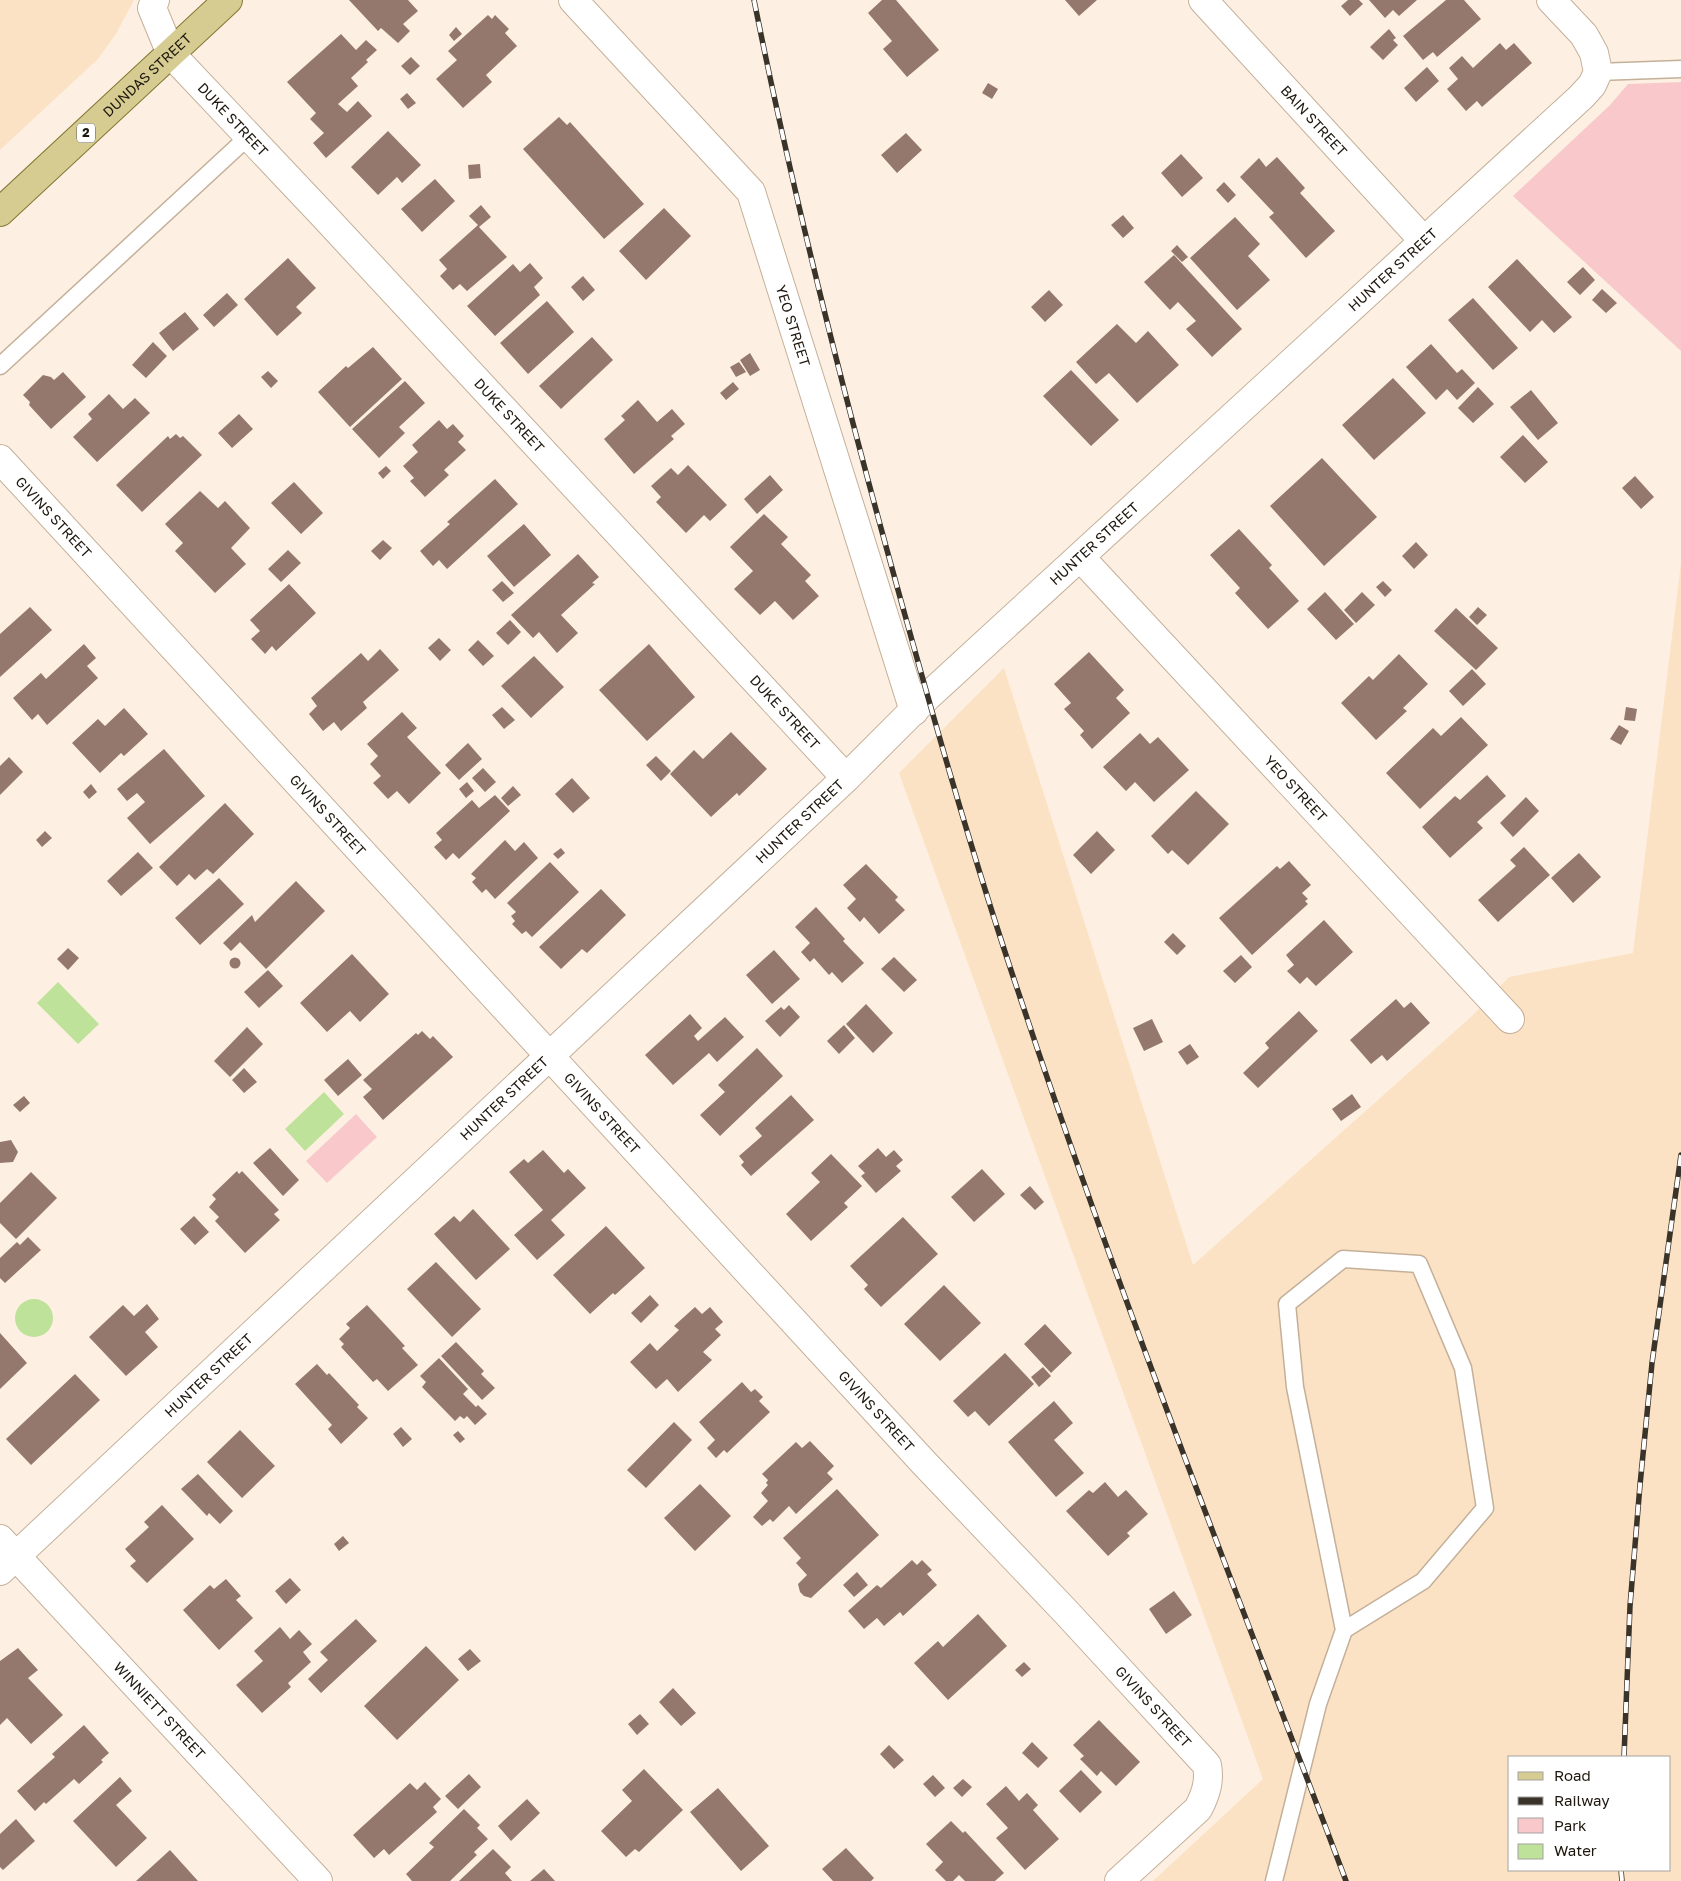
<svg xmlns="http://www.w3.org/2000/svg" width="1681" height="1881" viewBox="0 0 1681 1881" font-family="'Golos Text',sans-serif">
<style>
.built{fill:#fce2c4;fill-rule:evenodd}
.green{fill:#f9c8cb}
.water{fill:#bfe29a}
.building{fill:#94786d}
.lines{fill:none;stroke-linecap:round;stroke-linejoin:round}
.lane-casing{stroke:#c4b099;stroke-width:19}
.street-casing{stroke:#c4b099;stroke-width:30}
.secondary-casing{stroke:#c4b099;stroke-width:30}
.primary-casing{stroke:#837733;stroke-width:30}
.lane{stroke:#fff;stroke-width:16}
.street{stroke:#fff;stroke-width:28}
.secondary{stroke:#fff;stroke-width:28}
.primary{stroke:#d6cc91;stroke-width:28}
.rail-casing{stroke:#3a3329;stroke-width:5.5}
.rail{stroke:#fff;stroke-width:4;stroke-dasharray:11;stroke-linecap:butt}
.labels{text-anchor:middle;stroke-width:4;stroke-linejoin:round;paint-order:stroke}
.shield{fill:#fff;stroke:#625d56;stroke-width:1}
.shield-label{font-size:12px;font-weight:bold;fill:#1e170e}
.street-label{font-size:14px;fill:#1e170e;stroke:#fff}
</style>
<rect width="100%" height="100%" fill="#fdf0e2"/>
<path class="built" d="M0 0H134L116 34 98 59 0 150Z
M1681 563V1881H1153L1263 1779 899 773 1004 668 1193 1265 1472 1016 1509 977 1633 953ZM1510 1757H1670V1870H1510Z"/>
<path class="green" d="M1681 82V351L1513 196 1610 105 1628 84Z
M356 1114 377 1137 327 1183 306 1161Z"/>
<path class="water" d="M58 982 99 1024 78 1044 37 1003Z
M324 1092 344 1114 305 1151 285 1129Z
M15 1318a19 19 0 1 1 38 0a19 19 0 1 1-38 0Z"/>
<path class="building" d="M349 0H408L418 11 403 24 410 31 398 43 381 28 378 31Z
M882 0H896L939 50 907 77 883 49 892 41 868 13Z
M1065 0H1097L1079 16Z
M1348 0H1359L1363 4 1350 16 1341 6Z
M1369 0H1417L1399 16 1393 10 1385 18Z
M1446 0H1464L1481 19 1437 57 1433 52 1423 60 1403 36Z
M488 15 492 19 495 15 509 29 505 33 517 46 486 75 492 82 463 108 436 79 457 60 448 51Z
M456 27 462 34 454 41 449 35Z
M1389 29 1396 38 1393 40 1398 45 1383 60 1370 47Z
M341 34 356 50 366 40 377 50 366 60 368 62 351 78 358 86 338 104 347 112 358 101 372 116 326 158 313 143 324 133 310 119 316 113 287 82Z
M1500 43 1506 50 1514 43 1532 63 1482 107 1477 101 1466 111 1447 89 1458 79 1449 68 1462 56 1473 68Z
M411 57 420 66 410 75 401 66Z
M1427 67 1439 81 1416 102 1404 88Z
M988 83 998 89 992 99 982 93Z
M407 93 416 103 408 109 400 99Z
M559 117 567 125 570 122 644 204 604 239 523 149Z
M388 131 421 165 402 183 397 177 378 195 351 167Z
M906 133 922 150 897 173 881 155Z
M1181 154 1203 178 1182 197 1161 173Z
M1277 157 1305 188 1300 193 1335 231 1306 258 1269 217 1274 213 1240 177 1259 158 1266 167Z
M480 164 481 178 469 179 468 165Z
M435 179 455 201 422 232 401 209Z
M1224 182 1236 195 1228 203 1216 190Z
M481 205 491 217 479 227 507 257 467 291 460 284 453 290 440 276 447 269 439 260 478 225 469 216Z
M664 208 691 236 646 280 619 251Z
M1123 215 1134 228 1123 238 1111 225Z
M1235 217 1260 244 1248 256 1270 280 1237 310 1190 258Z
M1177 245 1188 257 1182 262 1171 251Z
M1174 255 1242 329 1212 357 1186 329 1196 321 1178 302 1170 310 1144 282Z
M288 258 316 288 296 307 302 313 277 336 244 299Z
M1517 259 1572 317 1554 333 1542 320 1530 332 1488 287Z
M530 263 543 278 534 287 540 295 495 336 467 306 513 264 520 272Z
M1583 267 1595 280 1580 295 1567 282Z
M583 276 595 290 583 301 571 287Z
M1602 289 1617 303 1606 313 1592 300Z
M1049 290 1063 305 1045 322 1031 307Z
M227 293 238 305 214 327 203 315Z
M1473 298 1518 348 1493 370 1448 320Z
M547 301 574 332 528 374 500 343Z
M185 312 199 329 173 351 159 333Z
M1117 324 1136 343 1148 331 1179 365 1137 403 1109 373 1096 384 1076 362Z
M592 337 613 360 561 409 539 386Z
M153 342 167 356 146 378 132 365Z
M1431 344 1457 373 1462 369 1475 383 1457 400 1447 389 1436 400 1406 367Z
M373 347 402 379 350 427 318 392 346 366 348 368Z
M750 353 760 370 750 376 740 360Z
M739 362 746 372 736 377 730 367Z
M1071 370 1119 420 1091 446 1043 396Z
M268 371 278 381 271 388 261 377Z
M63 372 86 397 51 429 29 405 30 402 23 395 43 375 51 377 54 380Z
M1393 378 1426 413 1374 460 1342 425Z
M405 381 425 403 399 427 405 433 379 458 352 429Z
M733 382 739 389 726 400 720 393Z
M1478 387 1494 404 1473 423 1458 408Z
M1531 390 1558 423 1538 440 1510 407Z
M109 394 123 409 135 398 150 413 97 462 73 437 92 419 88 414Z
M638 400 657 422 672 409 685 424 671 436 674 439 634 474 604 439 625 420 621 416Z
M239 414 253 429 232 448 218 433Z
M439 420 447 429 453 424 464 436 458 442 466 450 444 470 449 475 425 497 410 481 414 478 403 466 418 452 412 445Z
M176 434 180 438 183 436 202 455 142 512 116 485 168 436 170 439Z
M1523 435 1548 462 1525 483 1500 457Z
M1322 458 1377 517 1324 566 1270 506Z
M688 465 727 505 710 521 704 515 686 533 656 502 661 497 651 486 671 468 678 475Z
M386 466 391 471 383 479 378 473Z
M770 475 783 490 757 514 744 499Z
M1635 476 1654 497 1641 509 1622 488Z
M495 479 518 504 447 569 439 560 433 566 420 551 450 524 447 522Z
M294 482 323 513 301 534 271 503Z
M200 491 218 508 225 501 250 528 231 548 246 564 215 593 175 551 183 543 165 524Z
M764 514 788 537 781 544 811 575 805 581 819 596 793 620 775 601 760 615 734 589 753 571 730 547Z
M524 524 551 555 514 587 487 556Z
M1239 529 1272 565 1269 568 1299 601 1268 629 1235 593 1240 588 1210 555Z
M383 540 392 548 380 560 371 551Z
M1416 542 1428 555 1414 569 1402 556Z
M288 550 301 563 281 582 268 569Z
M578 554 599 577 592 583 595 584 561 615 578 633 557 653 539 632 533 638 511 615Z
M502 581 514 593 503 602 492 590Z
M1383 581 1392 590 1385 597 1376 587Z
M289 584 316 613 276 651 272 646 265 654 251 639 260 631 250 620Z
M1325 592 1354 624 1336 640 1307 609Z
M1362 592 1375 605 1356 623 1344 610Z
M30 607 52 630 0 677V634Z
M1478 607 1487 615 1477 625 1469 617Z
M1456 608 1498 648 1476 670 1434 631Z
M510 620 521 632 508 645 496 633Z
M439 638 451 650 440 661 428 648Z
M478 640 494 656 483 666 468 650Z
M84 644 96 658 87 666 98 678 47 725 38 714 32 720 13 698 41 673 46 679Z
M649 644 695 697 647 741 599 690Z
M380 649 399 670 363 702 367 708 341 731 334 722 323 731 309 714 317 706 311 698 361 653 368 661Z
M1089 652 1124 690 1116 698 1130 713 1092 749 1080 735 1084 731 1064 709 1071 703 1054 684Z
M1399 654 1428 684 1403 708 1407 711 1376 740 1341 703 1369 676 1373 680Z
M534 656 564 687 531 718 501 686Z
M1472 669 1486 684 1463 706 1449 691Z
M502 707 515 720 504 729 492 715Z
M1626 707 1637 709 1635 721 1624 720Z
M124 708 148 734 124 756 121 753 100 773 72 743 98 719 105 726Z
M402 712 417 728 407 737 441 773 409 804 397 791 388 799 373 783 381 776 370 764 378 756 367 744Z
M1461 717 1488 745 1420 809 1386 773 1433 728 1441 736Z
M1619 725 1629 731 1621 745 1610 739Z
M731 732 767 769 739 796 737 793 711 817 670 774 694 750 703 759Z
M1140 733 1150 744 1158 737 1189 770 1154 802 1135 782 1126 791 1103 767Z
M468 743 482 759 459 780 445 765Z
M164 749 205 796 150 844 127 818 145 802 137 793 127 801 117 789Z
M656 756 671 771 661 781 646 765Z
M9 757 23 772 0 795V766Z
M483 768 496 782 485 792 472 778Z
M1487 775 1506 796 1477 822 1483 828 1450 858 1422 827 1455 796 1460 800Z
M572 778 590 798 573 813 555 794Z
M467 782 474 791 466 798 459 789Z
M91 784 97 792 89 799 83 792Z
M513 786 521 795 508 806 501 798Z
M1196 791 1229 824 1188 865 1172 850 1168 854 1151 836Z
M495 795 510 811 459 859 453 853 446 860 434 847 442 840 436 833 472 800 479 808Z
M1526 797 1539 811 1513 837 1500 823Z
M225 803 254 834 213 874 207 869 195 880 189 874 177 886 159 867Z
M45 831 52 838 42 847 36 840Z
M1097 831 1115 850 1091 874 1073 855Z
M505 840 515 851 524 842 538 858 495 899 486 889 482 893 472 882 476 878 471 874Z
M1524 847 1550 875 1498 922 1478 900 1516 866 1510 860Z
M561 848 565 853 558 859 553 854Z
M138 852 153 868 121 896 107 881Z
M1579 853 1601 877 1573 903 1551 878Z
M1289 861 1311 885 1302 893 1308 899 1305 901 1308 904 1252 955 1219 918 1277 866 1280 869Z
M550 862 579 892 532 937 526 931 522 934 512 924 515 921 511 916 516 912 507 903Z
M866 864 898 897 895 900 905 910 879 934 864 917 860 922 847 908 856 899 843 885Z
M219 878 244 904 200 945 175 918Z
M296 881 325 911 266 969 240 942 231 951 223 943 252 915 255 922Z
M601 889 626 915 587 953 582 949 561 969 539 947Z
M816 907 845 939 843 941 864 963 842 983 832 972 829 975 814 958 810 962 801 952 810 943 795 927Z
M1324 920 1353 952 1316 986 1307 977 1300 984 1287 971 1294 965 1286 955Z
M1173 933 1186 946 1177 955 1164 942Z
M68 948 79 958 68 970 57 959Z
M774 950 800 979 772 1004 746 975Z
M352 954 389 994 360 1022 350 1011 327 1032 300 1003Z
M1241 955 1252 967 1235 983 1223 971Z
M894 957 917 980 904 992 881 969Z
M229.5 963a5.5 5.5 0 1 1 11 0a5.5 5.5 0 1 1-11 0Z
M268 970 283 986 259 1008 244 992Z
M1396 999 1404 1008 1411 1002 1430 1023 1387 1061 1382 1055 1371 1064 1350 1040Z
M866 1004 893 1033 873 1053 846 1024Z
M789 1005 800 1017 780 1037 765 1021 781 1007 784 1010Z
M1299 1011 1318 1031 1258 1088 1243 1073 1269 1048 1265 1043Z
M690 1014 702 1028 694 1036 698 1041 725 1017 744 1037 717 1062 709 1053 673 1085 645 1055Z
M1152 1019 1163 1042 1144 1051 1133 1028Z
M844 1025 855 1038 839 1054 827 1041Z
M247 1027 263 1044 230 1077 214 1061Z
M422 1031 430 1039 433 1036 453 1057 383 1120 363 1097 372 1089 363 1080 416 1033 418 1035Z
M1190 1044 1199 1057 1187 1065 1178 1052Z
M757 1048 783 1076 720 1136 700 1115 725 1092 718 1085Z
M348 1059 362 1075 338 1096 324 1080Z
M244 1068 257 1082 244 1093 232 1080Z
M1352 1094 1361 1107 1341 1121 1332 1109Z
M791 1095 814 1120 751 1176 741 1165 744 1162 739 1156 762 1136 755 1128Z
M24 1096 30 1103 20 1112 13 1105Z
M11 1140 18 1152 13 1162 0 1163V1142Z
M270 1148 299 1180 283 1196 253 1163Z
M878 1148 886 1157 894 1150 903 1160 896 1166 901 1171 876 1193 861 1176 865 1173 858 1166Z
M543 1150 564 1173 568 1169 586 1188 551 1220 565 1235 537 1260 514 1235 543 1210 509 1172 524 1159 528 1163Z
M831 1154 862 1186 844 1203 848 1207 811 1241 786 1214 820 1182 811 1173Z
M982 1169 1005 1194 974 1222 951 1197Z
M237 1171 239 1174 242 1171 279 1210 274 1214 280 1220 245 1253 215 1221 219 1217 209 1207 216 1199 212 1195Z
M31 1172 57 1198 16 1239 0 1223V1203Z
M1030 1186 1044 1202 1035 1210 1020 1195Z
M473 1209 510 1249 476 1280 434 1234 454 1216 460 1222Z
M194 1216 209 1232 195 1245 180 1229Z
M903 1217 938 1254 881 1307 864 1289 868 1285 850 1266Z
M606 1226 645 1268 615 1295 613 1293 590 1314 553 1275Z
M28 1237 41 1250 5 1283 0 1278V1258L17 1242 20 1245Z
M436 1262 481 1309 452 1337 407 1289Z
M944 1285 981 1323 940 1361 904 1324Z
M650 1295 659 1305 641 1323 631 1313Z
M147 1304 159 1319 145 1332 158 1347 126 1376 89 1337 123 1305 134 1316Z
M367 1305 405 1346 402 1348 418 1365 388 1391 377 1379 373 1382 341 1347 344 1344 339 1339 350 1328 346 1324Z
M695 1307 702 1314 710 1307 723 1322 715 1329 721 1335 703 1352 712 1360 678 1392 667 1379 656 1389 630 1362 650 1343 657 1351 679 1330 674 1326Z
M1045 1324 1072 1353 1051 1373 1024 1344Z
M0 1333 27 1363 0 1389Z
M456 1342 484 1371 481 1374 495 1388 482 1400 441 1356Z
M1005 1353 1034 1384 989 1426 975 1411 968 1417 953 1401Z
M439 1358 468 1389 463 1394 476 1407 478 1405 487 1414 475 1425 467 1416 464 1419 460 1416 455 1421 422 1387 426 1382 420 1376Z
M317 1364 327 1375 329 1373 359 1405 357 1407 368 1418 341 1444 328 1429 332 1425 295 1384Z
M1043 1367 1051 1376 1039 1387 1031 1377Z
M75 1374 100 1400 31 1465 6 1439Z
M742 1382 751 1392 755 1389 763 1397 759 1401 770 1412 727 1453 724 1450 716 1458 707 1448 715 1440 699 1422Z
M1054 1401 1073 1423 1054 1440 1084 1473 1056 1497 1008 1442Z
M674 1422 692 1440 646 1488 627 1470Z
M401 1427 412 1439 403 1447 393 1434Z
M240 1430 275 1466 242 1498 207 1462Z
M458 1431 465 1439 460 1443 453 1435Z
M810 1441 834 1466 827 1473 833 1479 796 1514 789 1506 773 1522 770 1519 762 1526 753 1517 768 1501 761 1493 768 1485 766 1483 768 1480 762 1474 796 1442 802 1448Z
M198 1474 233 1511 220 1524 209 1513 207 1516 181 1489Z
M1105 1482 1118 1497 1126 1490 1148 1514 1127 1533 1130 1536 1108 1556 1066 1511 1089 1490 1093 1493Z
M700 1484 731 1516 695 1551 664 1518Z
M837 1489 879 1535 811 1598 804 1596 800 1592 798 1584 807 1575 796 1563 801 1558 783 1538Z
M162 1505 194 1539 147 1583 130 1566 136 1561 125 1549 149 1527 144 1522Z
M343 1536 349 1543 339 1551 334 1544Z
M912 1560 917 1565 922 1560 932 1570 927 1574 937 1585 903 1616 900 1612 884 1626 877 1618 864 1629 848 1611 877 1585 881 1588Z
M857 1572 868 1585 854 1597 843 1585Z
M290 1578 301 1590 286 1604 275 1591Z
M226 1579 241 1596 236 1600 253 1618 219 1650 183 1610 210 1585 214 1589Z
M1174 1591 1192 1615 1166 1634 1149 1609Z
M978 1614 1007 1646 948 1700 914 1663 938 1641 943 1647Z
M356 1619 377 1641 321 1693 308 1679 328 1660 320 1652Z
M280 1627 290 1639 299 1630 312 1644 303 1652 311 1662 288 1683 291 1687 262 1713 236 1685 263 1661 254 1651Z
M426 1646 459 1680 397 1740 364 1706Z
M18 1648 38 1670 28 1678 63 1715 31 1744 7 1718 0 1725V1661Z
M470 1649 481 1661 468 1671 458 1659Z
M1024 1662 1031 1669 1022 1677 1015 1670Z
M673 1688 696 1713 681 1726 659 1702Z
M640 1714 649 1724 637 1735 628 1724Z
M1099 1720 1140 1762 1116 1786 1101 1771 1097 1776 1080 1759 1084 1756 1073 1745Z
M84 1725 109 1753 101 1760 103 1762 79 1784 74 1779 46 1804 44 1802 35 1811 17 1791 55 1757 52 1754Z
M1032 1742 1048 1758 1038 1768 1022 1753Z
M889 1745 904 1760 894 1769 880 1754Z
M644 1769 683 1810 639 1852 635 1849 626 1857 601 1831 632 1801 622 1790Z
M1081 1770 1102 1792 1080 1813 1059 1791Z
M469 1774 481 1787 458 1809 445 1796Z
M933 1775 945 1788 935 1797 923 1784Z
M120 1777 132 1791 116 1805 147 1838 116 1867 73 1821Z
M963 1779 972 1787 962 1797 953 1788Z
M425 1782 441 1799 433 1807 437 1812 389 1855 384 1849 374 1858 353 1835 410 1783 417 1790Z
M1006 1786 1019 1801 1027 1793 1038 1805 1033 1810 1059 1839 1025 1870 996 1838 1008 1828 986 1804Z
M718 1788 769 1846 741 1871 690 1812Z
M527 1799 540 1813 511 1841 498 1826Z
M464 1809 480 1825 477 1828 488 1839 474 1852 477 1855 450 1881H412L406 1874 434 1847 429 1843Z
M16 1819 35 1841 3 1870 0 1867V1834Z
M951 1821 963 1833 965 1831 1004 1873 995 1881H965L959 1875 953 1881H946L935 1870 943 1862 926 1844Z
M846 1848 874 1878 871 1881H833L822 1869Z
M493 1849 511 1867 505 1873 512 1881H459Z
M170 1850 198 1881H136Z
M544 1869 555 1881H530Z"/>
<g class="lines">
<defs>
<path id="lane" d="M1598 72 1681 69
M0 366 249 136
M1274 1881 1318 1704 1344 1630 1295 1387 1287 1304 1343 1259 1419 1264 1463 1368 1485 1508 1423 1581 1344 1630"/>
<g id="street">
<path id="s1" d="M573 0 751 192 914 711"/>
<path id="s2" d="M1203 0 1424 241"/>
<path id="s3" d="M171 54 324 216 846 778"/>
<path id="s4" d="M0 459 925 1464 1066 1612 1207 1765C1210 1781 1206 1794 1198 1809L1119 1881"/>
<path id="s5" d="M1081 558 1510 1019"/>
<path id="s6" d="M0 1539 318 1881"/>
<path id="s7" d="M0 1571 846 778 927 697 1581 97 1592 85 1598 72 1594 53 1584 35 1551 0"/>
</g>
<path id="secondary" d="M155 0 152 8 171 54"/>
<g id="primary">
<path id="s8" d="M0 212 228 0"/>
</g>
</defs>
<use href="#lane" class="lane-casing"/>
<use href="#street" class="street-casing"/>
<use href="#secondary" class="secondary-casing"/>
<use href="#primary" class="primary-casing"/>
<use href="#lane" class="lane"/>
<use href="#street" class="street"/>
<use href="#secondary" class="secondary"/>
<use href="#primary" class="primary"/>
<defs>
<path id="rail" d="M754 0C791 185 837 368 887 550 929 703 972 856 1023 1006 1121 1301 1236 1590 1346 1881
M1624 1757 1630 1606 1640 1485 1652 1363 1681 1155
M1621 1870 1622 1881"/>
</defs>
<use href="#rail" class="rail-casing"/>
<use href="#rail" class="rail"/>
</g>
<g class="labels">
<rect class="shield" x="77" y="123.5" width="18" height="19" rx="4"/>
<g class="shield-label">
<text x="86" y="137">2</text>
</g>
<g class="street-label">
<text dy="5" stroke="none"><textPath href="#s8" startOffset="201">DUNDAS STREET</textPath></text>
<text dy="5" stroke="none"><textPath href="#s3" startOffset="90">DUKE STREET</textPath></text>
<text dy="5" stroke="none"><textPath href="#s2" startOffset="164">BAIN STREET</textPath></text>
<text dy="5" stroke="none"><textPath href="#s7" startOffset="1906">HUNTER STREET</textPath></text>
<text dy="5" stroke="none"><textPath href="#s1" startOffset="402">YEO STREET</textPath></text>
<text dy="5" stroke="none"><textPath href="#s3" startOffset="495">DUKE STREET</textPath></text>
<text dy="5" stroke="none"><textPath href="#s4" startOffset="79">GIVINS STREET</textPath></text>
<text dy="5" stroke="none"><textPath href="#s7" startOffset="1501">HUNTER STREET</textPath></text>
<text dy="5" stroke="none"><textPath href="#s3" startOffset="900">DUKE STREET</textPath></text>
<text dy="5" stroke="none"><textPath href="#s5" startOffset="315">YEO STREET</textPath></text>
<text dy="5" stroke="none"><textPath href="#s4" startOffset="484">GIVINS STREET</textPath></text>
<text dy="5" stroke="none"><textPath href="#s7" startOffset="1096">HUNTER STREET</textPath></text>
<text dy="5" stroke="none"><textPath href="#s7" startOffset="691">HUNTER STREET</textPath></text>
<text dy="5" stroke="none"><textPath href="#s4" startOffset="889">GIVINS STREET</textPath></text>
<text dy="5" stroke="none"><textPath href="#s7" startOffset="286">HUNTER STREET</textPath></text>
<text dy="5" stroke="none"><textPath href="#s4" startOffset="1294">GIVINS STREET</textPath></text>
<text dy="5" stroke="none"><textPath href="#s4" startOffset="1699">GIVINS STREET</textPath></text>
<text dy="5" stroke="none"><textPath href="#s6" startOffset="234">WINNIETT STREET</textPath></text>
</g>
</g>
<rect x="1508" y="1756" width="162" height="115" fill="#ffffff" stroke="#a5a29f"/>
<rect x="1518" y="1772" width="25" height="8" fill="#d6cc91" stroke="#a5a29f"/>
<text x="1554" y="1781" font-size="15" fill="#1e170e">Road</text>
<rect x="1518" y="1797" width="25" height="8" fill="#3a3329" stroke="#a5a29f"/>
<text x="1554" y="1806" font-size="15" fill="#1e170e">Railway</text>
<rect x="1518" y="1818" width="25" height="15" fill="#f9c8cb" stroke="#a5a29f"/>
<text x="1554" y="1831" font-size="15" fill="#1e170e">Park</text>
<rect x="1518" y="1844" width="25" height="15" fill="#bfe29a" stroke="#a5a29f"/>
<text x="1554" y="1856" font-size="15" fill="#1e170e">Water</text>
</svg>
